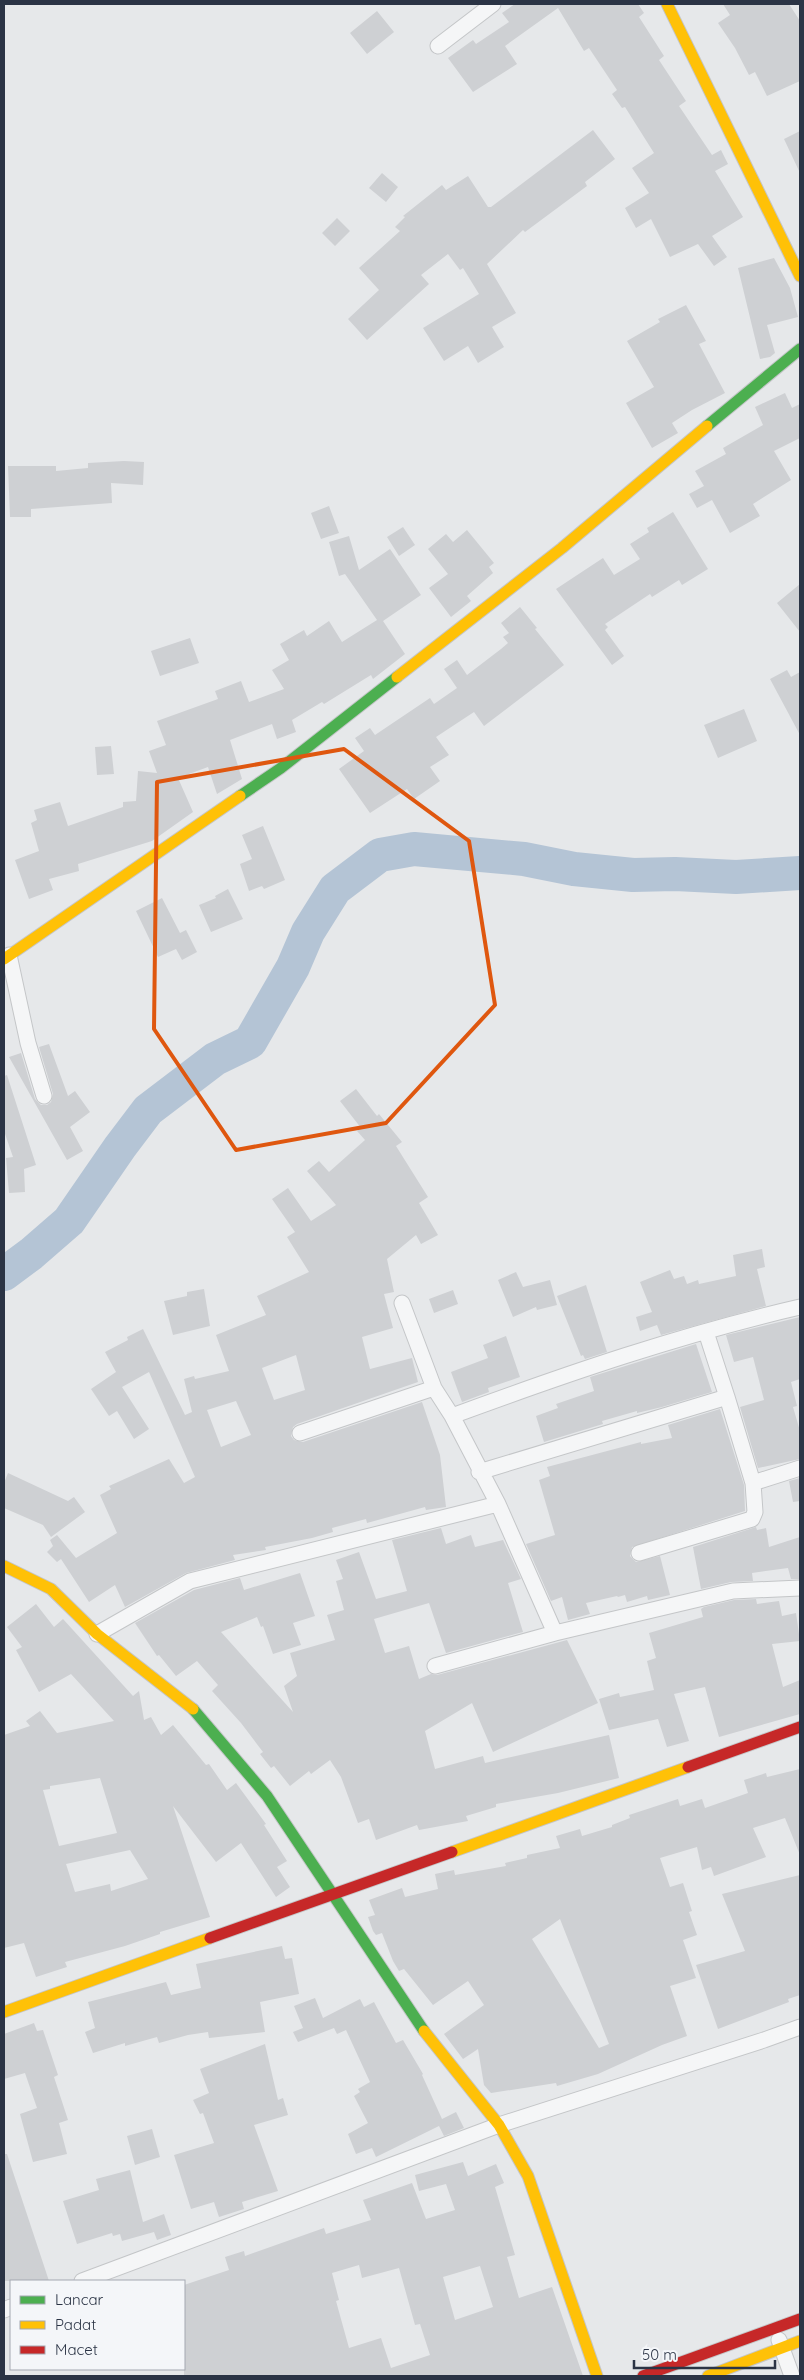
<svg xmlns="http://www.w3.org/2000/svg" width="804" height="2380" viewBox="0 0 804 2380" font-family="Quicksand,sans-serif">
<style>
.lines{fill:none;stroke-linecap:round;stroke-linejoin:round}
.river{stroke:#b4c4d5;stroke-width:34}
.building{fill:#ced0d3;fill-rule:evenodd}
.street-casing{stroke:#c4c6c8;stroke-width:17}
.fast-casing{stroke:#c4c6c8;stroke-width:13}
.slow-casing{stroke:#c4c6c8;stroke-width:13}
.jam-casing{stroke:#c4c6c8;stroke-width:13}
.street{stroke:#f5f6f7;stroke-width:15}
.fast{stroke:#4caf50;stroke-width:11}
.slow{stroke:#ffc107;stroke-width:11}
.jam{stroke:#c62828;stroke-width:11}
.marked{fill:none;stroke:#df570f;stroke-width:4;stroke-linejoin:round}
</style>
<rect width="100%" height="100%" fill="#e6e8ea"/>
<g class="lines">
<path class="river" d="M4 1274 31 1254 69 1221 120 1147 148 1110 215 1059 250 1042 293 967 308 932 335 889 380 855 414 849 524 859 574 869 633 875 675 874 736 877 800 873"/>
</g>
<path class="building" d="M515 4H638L644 13 639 17 664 56 659 60 686 101 679 106 712 155 721 150 728 164 715 171 743 217 712 236 727 257 714 266 698 244 670 257 651 219 636 228 625 208 649 193 632 168 654 153 625 107 622 108 612 94 617 90 589 48 584 51 558 8 505 46 517 64 473 92 448 58 473 40 476 44 509 22 502 13Z
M723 4H789L800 21V81L767 96 755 72 749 75 735 48 718 23 730 15Z
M377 11 394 32 367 54 350 33Z
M593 130 615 159 585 182 587 186 525 232 523 230 487 264 516 313 492 327 504 347 478 363 468 346 444 361 423 328 479 294 463 268 460 270 448 254 421 275 429 284 367 340 348 319 379 290 359 268 400 231 395 227 405 217 403 216 442 185 446 190 468 176 488 207H491Z
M800 131V173L784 139Z
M382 173 398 187 386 202 369 188Z
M337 218 350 231 335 246 322 233Z
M774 258 790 288 798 317 767 325 775 353 770 357 760 359 738 268Z
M686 305 706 341 699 344 725 393 692 410 672 423 678 433 652 448 626 403 654 387 627 341 660 322 658 319Z
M785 393 792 408 800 404V438L774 451 791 480 753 504 760 516 730 533 712 500 697 508 689 494 704 486 695 471 726 454 723 448 763 425 755 407Z
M124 461 144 462 143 485 111 483 112 503 31 509V517H10L8 466H56V471L88 468V463Z
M329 506 339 533 321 539 311 513Z
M673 512 708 569 682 585 679 580 652 597 650 594 605 624 608 627 605 630 624 656 612 665 556 589 603 558 614 575 640 559 630 544 649 532 647 528Z
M403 527 415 545 399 556 387 537Z
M467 530 494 563 489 567 493 573 467 596 471 601 451 617 429 588 448 574 428 549 446 534 453 542Z
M349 536 359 570 390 549 421 595 383 621 405 654 373 679 371 675 324 704 322 702 292 720 296 732 277 739 272 724 230 740 242 779 217 794 208 767 178 778 193 812 152 841 78 864 79 871 49 879 53 890 29 899 15 860 39 851 31 823 37 820 34 810 60 802 68 826 123 807V802L136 801 138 771 157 773 149 751 166 745 157 721 218 699 215 691 241 681 249 702 284 689 272 670 289 660 280 644 304 630 307 636 329 621 342 642 377 620 345 574 339 576 329 542Z
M800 584V632L777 603Z
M520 607 537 628 535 629 564 665 484 726 474 712 436 737 449 755 430 767 440 781 414 799 407 789 370 813 339 769 364 751 355 738 370 728 375 735 430 698 434 704 457 688 444 669 457 660 467 675 501 649 508 643 503 637 509 633 501 623Z
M190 638 199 663 160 676 151 651Z
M787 670 791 677 800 672V735L770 679Z
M744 709 757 741 718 758 704 725Z
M111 746 114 774 97 775 95 747Z
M263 826 285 880 264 889 262 886 249 891 240 864 252 859 242 835Z
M228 889 243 919 211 932 199 905 216 898 215 896Z
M162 898 180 933 186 930 197 952 182 960 176 949 158 957 136 911Z
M49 1044 68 1096 75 1091 90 1112 70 1127 83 1151 67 1160 9 1057 21 1053 35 1099 41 1105H47L51 1102 53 1094 39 1047Z
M7 1075 36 1165 24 1169 25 1192 9 1193 6 1158 13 1157 4 1131V1076Z
M356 1089 377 1116 379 1114 402 1142 396 1146 428 1197 419 1203 438 1235 421 1244 416 1235 387 1259 394 1292 384 1294 393 1328 362 1337 370 1369 412 1358 418 1382 297 1424 293 1427 291 1436 294 1440 303 1442 422 1402 440 1455 446 1507 426 1510 425 1507 367 1523 366 1519 332 1528 333 1532 312 1538 265 1547 266 1550 233 1555 235 1560 186 1573 125 1607 115 1585 89 1602 61 1559 57 1562 47 1552 53 1546 50 1540 57 1535 76 1558 117 1533 100 1495 111 1489 109 1486 169 1459 184 1483 195 1477 149 1372 122 1387 149 1429 134 1439 117 1411 109 1416 91 1389 116 1372 105 1352 128 1340 127 1337 143 1329 185 1415 192 1412 184 1379 194 1376 195 1379 229 1371 216 1335 266 1315 257 1296 309 1272 287 1237 295 1232 272 1199 288 1188 311 1221 336 1205 307 1171 319 1161 329 1172 365 1140 357 1131 361 1128 340 1101ZM296 1355 305 1390 274 1400 262 1368ZM236 1401 251 1435 221 1447 207 1410Z
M762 1249 765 1267 757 1269 766 1306 661 1335 657 1325 640 1331 636 1317 652 1312 640 1282 670 1270 674 1279 684 1276 687 1284 698 1280 699 1284 736 1276 733 1255Z
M516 1272 523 1287 550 1280 557 1305 537 1310 536 1307 513 1317 498 1280Z
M586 1285 607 1352 585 1359 583 1355 581 1356 557 1296Z
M204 1289 210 1326 173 1335 164 1301 187 1296V1292Z
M453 1290 458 1304 434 1313 429 1299Z
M800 1317V1379L791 1382 797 1406 793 1407 800 1431V1459L758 1468 740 1407 764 1400 753 1357 734 1362 726 1335Z
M506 1336 520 1377 488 1388 489 1392 462 1402 451 1372 488 1358 483 1345Z
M696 1344 712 1392 662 1407 637 1413V1411L602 1421 603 1424 544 1442 536 1416 558 1408 556 1404 594 1391 590 1377Z
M720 1409 744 1485 745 1511 632 1547 630 1556 636 1562 660 1556 670 1595 648 1600 647 1596 627 1602 625 1595 618 1597 617 1596 586 1603 590 1614 568 1620 562 1597 551 1601 526 1544 555 1535 539 1480 550 1476 547 1467 641 1442V1444L672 1438 668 1425Z
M8 1473 68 1501 74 1497 85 1512 51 1537 43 1525 4 1508V1483Z
M800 1478V1501L793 1502 789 1481Z
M756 1527 757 1530 766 1528 769 1547 800 1537V1579H791L788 1568 752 1573 753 1581 731 1582 701 1589 693 1547Z
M441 1528 446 1544 471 1535 475 1547 503 1540 521 1579 508 1583 523 1632 446 1653 429 1603 374 1619 385 1653 409 1646 419 1679 431 1674 437 1675 567 1640 598 1703 493 1752 472 1703 425 1731 435 1769 483 1756 485 1763 609 1735 619 1778 558 1793 496 1804V1807L466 1816 468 1821 419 1830 417 1825 376 1840 369 1819 358 1823 341 1777 330 1760 311 1774 309 1771 290 1786 274 1766 271 1768 260 1754 263 1752 241 1723 212 1691 218 1685 197 1661 176 1676 159 1655 157 1656 135 1623 194 1590 240 1578 244 1590 300 1573 315 1616 293 1623 301 1645 273 1654 263 1626 261 1627 257 1617 221 1632 293 1712 284 1686 297 1676 290 1653 335 1640 327 1615 344 1610 336 1581 343 1579 336 1560 359 1552 376 1599 407 1591 392 1540Z
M756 1599 757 1604 779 1601 782 1616 796 1613 800 1641 772 1644 783 1687 800 1680V1714L719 1737 705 1687 674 1694 689 1741 667 1747 658 1719 609 1730 599 1699 619 1693 620 1697 654 1690 647 1661 656 1658 649 1633 703 1617 701 1609 704 1607 734 1600Z
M36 1604 54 1627 63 1619 133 1696 139 1691 144 1720 151 1717 161 1735 173 1725 206 1765 209 1764 227 1790 236 1783 266 1824 264 1825 287 1861 277 1867 290 1887 276 1897 241 1843 216 1862 173 1806 210 1917 160 1932V1934L125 1946 65 1962 67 1967 36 1977 24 1943 4 1948V1735L30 1726 26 1721 40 1711 57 1733 114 1721 71 1674 39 1692 16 1650 22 1647 7 1627ZM100 1778 117 1833 59 1846 43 1790 50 1789V1786ZM130 1850 148 1879 111 1891 110 1884 75 1892 66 1864Z
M800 1769V1855L785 1818 753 1828 766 1857 714 1876 711 1867 702 1870 697 1847 660 1858 670 1887 683 1883 692 1911 689 1912 697 1935 683 1940 696 1978 670 1986 687 2036 662 2045 598 2074 557 2086 556 2083 491 2093 484 2085 478 2049 463 2059 444 2034 484 2005 468 1981 433 2005 404 1969 399 1971 393 1961 382 1933 376 1935 373 1931 368 1917 375 1915 369 1900 402 1888 405 1897 438 1889 435 1874 454 1870 455 1875 506 1866 505 1863 527 1858V1855L560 1848 556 1836 580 1829 582 1836 612 1827V1825L630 1818 629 1815 678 1799 680 1806 702 1799 705 1808 748 1793 744 1780 766 1773 767 1777ZM560 1919 609 2044 599 2048 532 1939Z
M800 1875V1995L788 1999 789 2002 718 2029 696 1965 745 1951 722 1894Z
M282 1946 285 1959 292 1958 299 1994 260 2002 265 2032 209 2038 208 2032 188 2035 159 2043 157 2037 125 2046V2043L93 2053 85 2032 95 2028 88 2002 166 1982 171 1995 201 1988 196 1964Z
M315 1998 323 2018 360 1999 364 2007 374 2002 396 2043 403 2040 423 2074 422 2075 442 2119 456 2112 464 2128 444 2136 439 2126 376 2157 372 2148 356 2154 348 2134 368 2123 354 2096 360 2092 358 2089 370 2082 346 2030 337 2034 334 2028 298 2042 293 2032 303 2028 294 2006Z
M34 2023 37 2031 43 2030 58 2075 54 2077 68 2120 59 2123 67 2154 33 2162 20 2114 37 2108 25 2073 4 2079V2034Z
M265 2044 278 2100 283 2098 288 2115 254 2125 278 2191 242 2202 244 2209 219 2217 214 2202 191 2209 174 2155 214 2143 203 2113 200 2114 193 2100 209 2093 200 2069Z
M152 2129 160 2157 135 2165 127 2136Z
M4 2154H7L49 2281H4Z
M463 2162 468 2176 496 2164 504 2183 495 2187 515 2255 507 2257 519 2298 552 2287 583 2376H184V2285L229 2270 225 2257 244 2251 245 2256 324 2228 326 2234 371 2220 363 2200 412 2183 426 2219 455 2210 446 2184 419 2191 415 2175ZM359 2265 362 2278 399 2268 415 2325 420 2324 430 2355 391 2368 381 2338 349 2348 336 2301 339 2300 332 2273ZM480 2266 493 2307 455 2320 443 2277Z
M130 2170 143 2222 164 2214 171 2235 157 2240 154 2232 122 2241 120 2234 113 2236 112 2233 77 2244 63 2201 99 2190 96 2179Z"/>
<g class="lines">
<defs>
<path id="street" d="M438 46 493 4
M9 955 28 1043 44 1096
M402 1303 434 1388 452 1416 498 1504 555 1633
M727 1397 753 1483 800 1468
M452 1416C566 1374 682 1334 800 1307
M300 1433 434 1388
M479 1472 727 1397 706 1332
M639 1553 752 1519 755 1512 753 1483
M97 1634 190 1581 498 1504
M435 1666 555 1633 733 1591 800 1588
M82 2281 499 2125 764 2040 800 2027
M4 2310 11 2307
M779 2340 792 2376"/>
<path id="fast" d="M707 426 800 349
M240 796 281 768 397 677
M193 1709 267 1796 424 2031"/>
<path id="slow" d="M667 4 800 276
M397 677 562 548 707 426
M4 959 240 796
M4 1566 51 1589 97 1634 193 1709
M452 1852 688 1767
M4 2012 210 1938
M424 2031 499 2125 528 2176 597 2376
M708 2376 800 2341"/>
<path id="jam" d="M688 1767 800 1727
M210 1938 452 1852
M643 2376 800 2319"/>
</defs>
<use href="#street" class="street-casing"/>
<use href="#fast" class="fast-casing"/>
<use href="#slow" class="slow-casing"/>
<use href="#jam" class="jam-casing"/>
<use href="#street" class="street"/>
<use href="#fast" class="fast"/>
<use href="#slow" class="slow"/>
<use href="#jam" class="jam"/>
</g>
<path class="marked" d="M344 749 469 841 495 1005 386 1123 236 1150 154 1029 157 782Z"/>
<rect width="804" height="2380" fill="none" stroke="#2b3445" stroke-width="10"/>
<rect x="10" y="2280" width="175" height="90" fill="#f4f6f9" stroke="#a4a8b1"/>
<rect x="20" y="2296" width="25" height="8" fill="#4caf50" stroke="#a4a8b1"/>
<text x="55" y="2305" font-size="15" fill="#2b3445">Lancar</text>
<rect x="20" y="2321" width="25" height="8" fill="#ffc107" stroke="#a4a8b1"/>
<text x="55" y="2330" font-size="15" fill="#2b3445">Padat</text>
<rect x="20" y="2346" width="25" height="8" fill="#c62828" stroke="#a4a8b1"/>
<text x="55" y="2355" font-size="15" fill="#2b3445">Macet</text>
<path d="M634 2360v8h141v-8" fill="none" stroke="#2b3445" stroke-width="2.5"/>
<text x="642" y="2360" font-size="15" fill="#2b3445" stroke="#f4f6f9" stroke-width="4" paint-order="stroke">50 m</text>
</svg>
